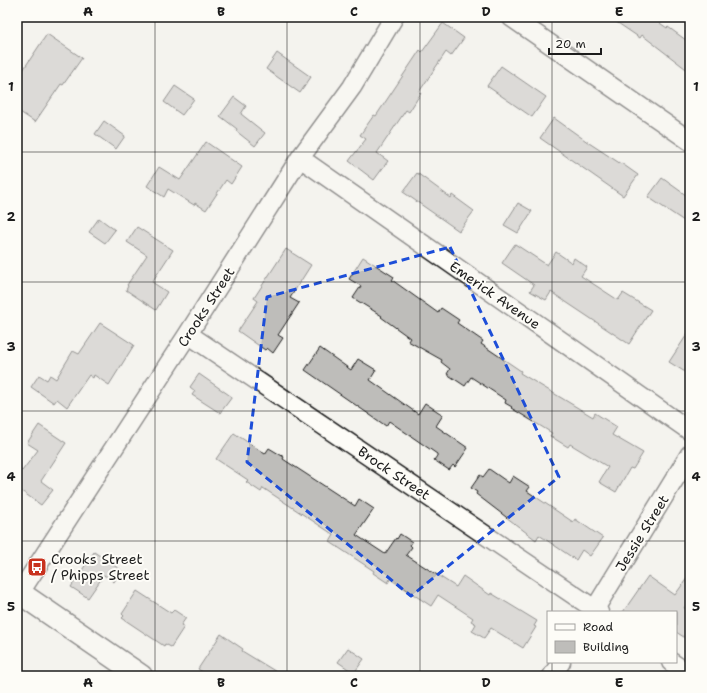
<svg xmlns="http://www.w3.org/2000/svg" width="707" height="693" viewBox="0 0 707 693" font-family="'Shantell Sans',sans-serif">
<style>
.building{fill:#bebdba;stroke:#1c1c1c}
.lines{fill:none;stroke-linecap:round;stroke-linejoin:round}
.minor-casing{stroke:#1c1c1c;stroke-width:21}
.major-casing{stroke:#1c1c1c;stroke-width:25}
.minor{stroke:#fdfcf7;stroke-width:18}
.major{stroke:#fdfcf7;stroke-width:22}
.marked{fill:none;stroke:#1d4ed8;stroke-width:3;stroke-dasharray:8 5;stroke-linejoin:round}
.grid{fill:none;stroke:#1c1c1c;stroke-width:1;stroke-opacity:0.55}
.labels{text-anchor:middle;stroke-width:4;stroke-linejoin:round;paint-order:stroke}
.street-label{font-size:14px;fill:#1c1c1c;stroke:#fdfcf7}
.poi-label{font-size:14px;fill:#1c1c1c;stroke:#fdfcf7;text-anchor:start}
.neatline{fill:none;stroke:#1c1c1c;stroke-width:1.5}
.grid-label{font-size:13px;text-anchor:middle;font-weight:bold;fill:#1c1c1c}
</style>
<rect width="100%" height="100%" fill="#f4f3ee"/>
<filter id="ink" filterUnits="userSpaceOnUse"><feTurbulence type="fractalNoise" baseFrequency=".025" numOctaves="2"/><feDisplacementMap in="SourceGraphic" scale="8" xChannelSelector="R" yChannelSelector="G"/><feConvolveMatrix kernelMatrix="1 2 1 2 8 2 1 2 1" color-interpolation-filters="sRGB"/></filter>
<g filter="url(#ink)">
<path class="building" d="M609 17H651L667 28 668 27 690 43V72L642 35 640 38Z
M443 23 464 38 451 56 446 52 419 92 421 93 409 112 406 110 377 153 388 161 374 180 349 161 366 139 360 135 374 115 376 116 420 50 422 52Z
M47 34 82 58 63 85 61 84 35 122 17 110V79Z
M277 53 311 77 300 93 266 69Z
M501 66 546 97 532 117 487 86Z
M175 86 194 99 182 115 164 102Z
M234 97 246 106 241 114 265 133 255 146 236 131 237 129 220 116Z
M554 118 589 143 621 164V163L638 175 623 196 540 138Z
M104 121 125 136 116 149 95 134Z
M206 142 242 167 231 184 226 180 206 210 195 203 194 205 168 189 164 197 147 186 159 167 180 180Z
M417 173 451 198 452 195 474 211 459 231 403 192Z
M662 178 690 198V225L648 197Z
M518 203 532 211 518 233 504 225Z
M99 218 115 230 105 243 89 232Z
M137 227 173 250 152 282 167 292 156 310 126 290 128 286 127 285 147 255 127 242Z
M515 244 547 265 556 252 572 263 574 258 587 267 581 276 618 300 623 293 651 310 629 344 551 292 546 300 530 291 534 285 502 263Z
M286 249 311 265 290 298 299 303 278 335 283 338 273 353 267 348 265 350 238 331 258 301 254 298Z
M363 257 394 277 392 280 438 313 441 308 459 320 457 323 483 341 481 344 521 371 520 373 593 417 595 413 617 427 612 435 643 453 633 469 630 468 616 492 599 482 608 467 570 444 568 447 550 436 552 433 511 408 512 407 505 403 506 400 471 377 465 386 447 374 450 369 441 362 442 360 408 341 410 338 381 317 382 316 353 298 361 286 349 279Z
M100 323 134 345 109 385 94 375 93 378 89 375 67 407 57 399 54 403 31 387 39 375 47 380 50 375 56 379 73 351 79 354Z
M690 330V375L669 362Z
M320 348 351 370 358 359 376 370 370 380 418 414 425 403 443 415 436 426 468 448 455 467 453 465 449 470 434 460 437 456V454L389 421 386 426 305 370Z
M199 374 232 397 220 413 192 395 195 391 190 387Z
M39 425 66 443 41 481 53 490 41 505 17 488V467L22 471 38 450 27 443Z
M234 433 265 454 269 448 284 457 283 459 355 506 359 499 374 509 356 535 385 554 396 538 397 539 400 534 412 542 410 545 412 547 406 555 456 587 463 576 490 595 491 593 537 621 534 626 536 627 523 648 491 628 484 638 472 631 476 624 471 621 473 618 438 595 431 606 390 579 388 583 373 573 374 571 330 542 334 535 263 488 261 492 246 482 248 480 216 459Z
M489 469 509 483 513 476 530 487 527 491 573 522 575 519 603 538 590 556 582 550 576 560 539 535 536 540 476 494 477 492 471 488 480 475 483 477Z
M94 552 121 570 114 582 104 575 88 598 71 587Z
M690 574V599L684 608 690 611V641L676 632V612H623L648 576 675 595Z
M137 591 171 613 174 610 186 618 181 625 184 627 171 647 165 644 164 646 122 618 124 616 122 614Z
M221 634 243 649 242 651 283 676H209L198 669Z
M348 648 364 659 354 673 338 662Z"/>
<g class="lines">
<defs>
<path id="minor" d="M511 17 690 141
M300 158 690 431
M188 334 599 612
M17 597 188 334 300 158 352 87 394 17
M593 612 690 454
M671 662 690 675
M552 676 561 662"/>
<path id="major" d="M17 591 141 676"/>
</defs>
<use href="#minor" class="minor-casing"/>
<use href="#major" class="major-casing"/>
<use href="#minor" class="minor"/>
<use href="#major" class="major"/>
</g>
</g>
<path d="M0 0H707V693H0ZM450 247 559 477 411 596 247 462 267 297Z" fill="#f4f3ee" fill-opacity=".55" fill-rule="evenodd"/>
<path class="marked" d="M450 247 559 477 411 596 247 462 267 297Z"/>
<path class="grid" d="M155 17V676M287 17V676M420 17V676M552 17V612M17 152H690M17 282H690M17 411H690M17 541H690M552 662V676"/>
<defs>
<symbol id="bus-square" viewBox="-11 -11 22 22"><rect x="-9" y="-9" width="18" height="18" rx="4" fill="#c8321e" stroke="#fdfcf7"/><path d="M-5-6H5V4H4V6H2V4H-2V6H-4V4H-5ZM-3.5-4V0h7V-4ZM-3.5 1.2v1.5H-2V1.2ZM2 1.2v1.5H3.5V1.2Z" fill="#fff"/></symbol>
</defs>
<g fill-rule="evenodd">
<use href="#bus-square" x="26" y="556" width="22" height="22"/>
</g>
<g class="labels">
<g class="street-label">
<text transform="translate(495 295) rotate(35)" y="5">Emerick Avenue</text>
<text transform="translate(206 307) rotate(-57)" y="5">Crooks Street</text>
<text transform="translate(394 473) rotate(34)" y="5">Brock Street</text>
<text transform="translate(642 533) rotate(-58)" y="5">Jessie Street</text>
</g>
<g class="poi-label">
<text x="51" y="564">Crooks Street<tspan x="51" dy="16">/ Phipps Street</tspan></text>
</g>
</g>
<rect width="707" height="693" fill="none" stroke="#fdfcf7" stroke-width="44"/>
<rect x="547" y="611" width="130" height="52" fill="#fdfcf7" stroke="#a3a29f"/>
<rect x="555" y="624" width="20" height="6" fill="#fdfcf7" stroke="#a3a29f"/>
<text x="583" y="631" font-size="12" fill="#1c1c1c">Road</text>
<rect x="555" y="641" width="20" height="12" fill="#bebdba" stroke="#a3a29f"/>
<text x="583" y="651" font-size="12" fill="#1c1c1c">Building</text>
<path d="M549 48v6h52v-6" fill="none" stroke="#1c1c1c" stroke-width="2"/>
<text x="555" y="48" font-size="12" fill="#1c1c1c" stroke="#fdfcf7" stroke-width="3" paint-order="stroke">20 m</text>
<rect x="22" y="22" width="663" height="649" class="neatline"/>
<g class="grid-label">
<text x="88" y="16">A</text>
<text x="221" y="16">B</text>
<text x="354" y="16">C</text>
<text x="486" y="16">D</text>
<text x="619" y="16">E</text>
<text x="11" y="91">1</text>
<text x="696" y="91">1</text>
<text x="11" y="221">2</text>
<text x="696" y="221">2</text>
<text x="11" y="351">3</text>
<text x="696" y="351">3</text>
<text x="11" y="481">4</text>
<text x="696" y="481">4</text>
<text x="11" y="611">5</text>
<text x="696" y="611">5</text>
<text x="88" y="687">A</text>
<text x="221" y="687">B</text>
<text x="354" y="687">C</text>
<text x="486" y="687">D</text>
<text x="619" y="687">E</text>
</g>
</svg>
